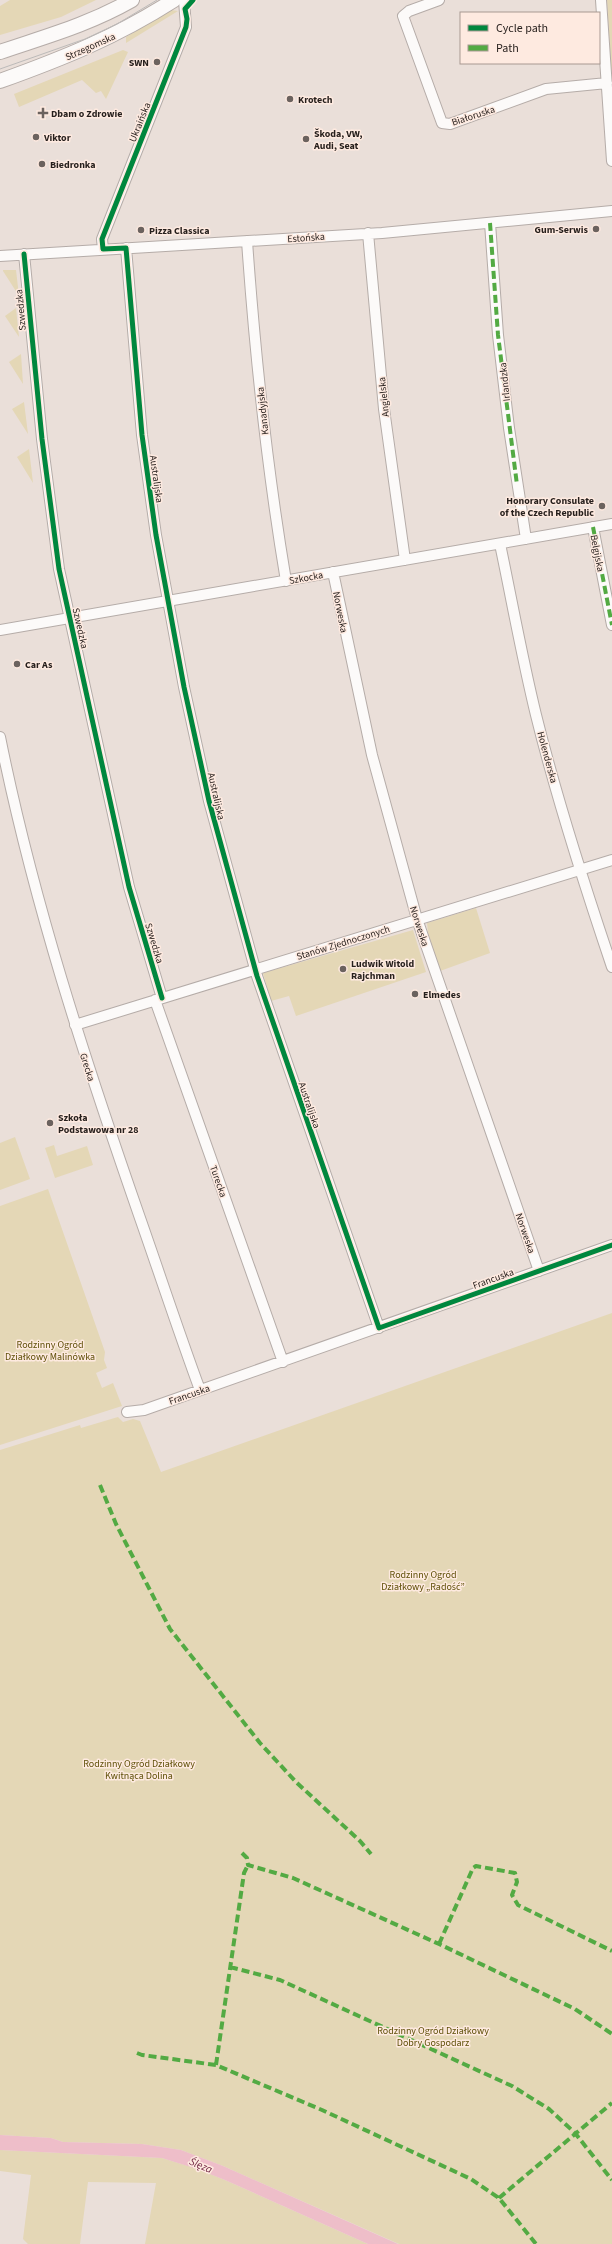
<svg xmlns="http://www.w3.org/2000/svg" width="612" height="2244" viewBox="0 0 612 2244" font-family="'Source Sans 3',sans-serif">
<style>
.green{fill:#e4d7b6}
.water{fill:#eebec9}
.lines{fill:none;stroke-linecap:round;stroke-linejoin:round}
.minor-casing{stroke:#b5aca8;stroke-width:12}
.secondary-casing{stroke:#b5aca8;stroke-width:16}
.minor{stroke:#fcfaf9;stroke-width:10}
.secondary{stroke:#fcfaf9;stroke-width:14}
.tram{stroke:#bcbab9;stroke-width:1}
.quiet{stroke:#53aa43;stroke-width:4;stroke-dasharray:8 4;stroke-linecap:butt}
.cycleway-casing{stroke:#feeae0;stroke-width:8}
.cycleway{stroke:#00873e;stroke-width:5}
.poi-dot{fill:#6b625e;stroke:#feeae0;stroke-width:1.5}
.labels{text-anchor:middle;stroke-width:3;stroke-linejoin:round;paint-order:stroke}
.street-label{font-size:10px;fill:#261f1c;stroke:#feeae0}
.poi-label{font-size:10px;font-weight:bold;fill:#261f1c;stroke:#feeae0;text-anchor:start}
.park-label{font-size:10px;fill:#5e4f07;stroke:#feeae0}
.water-label{font-size:11px;font-style:italic;fill:#742b46;stroke:#feeae0}
</style>
<rect width="100%" height="100%" fill="#eadfd9"/>
<path class="green" d="M10 0H96L61 17 0 35V6Z
M607 0H612V82Z
M171 10 178 11 126 43V37Z
M123 50 128 52 106 99 101 91 96 93 82 80 19 107 14 94Z
M3 270H16L19 296 3 271Z
M16 308 19 337 5 316Z
M21 354 23 384 9 362Z
M24 402 28 434 12 409Z
M29 449 33 483 17 457Z
M476 908 490 953 440 971 428 933 427 923Z
M413 930 426 972 296 1016 289 996 271 1001 263 973Z
M15 1137 30 1179 0 1190V1143Z
M54 1145 57 1156 87 1146 93 1165 55 1178 45 1148Z
M48 1189 105 1352 104 1360 107 1368 96 1373 102 1388 113 1383 122 1406 0 1445V1206Z
M612 1313V2244H399L223 2166 181 2150 142 2144 63 2142 51 2138 0 2135V1450L80 1425 81 1428 118 1417 123 1422 133 1419 140 1421 161 1472Z
M0 2150 162 2158 198 2169 225 2180 368 2244H145L156 2183 88 2182 80 2244H28L23 2239 31 2175 0 2171Z"/>
<path class="water" d="M0 2135 51 2138 63 2142 142 2144 181 2150 223 2166 398 2244H368L225 2180 197 2169 162 2158 0 2150Z"/>
<g class="lines">
<defs>
<path id="minor" d="M439 0 409 11 403 16 442 123 450 124 546 89 607 83
M601 0 612 161
M490 223 498 335 509 428 526 539
M368 233 384 409 405 560
M247 241C255 355 267 468 286 581
M126 248 142 435 156 535 184 687 209 801 257 976 379 1328
M103 249 102 239 186 27 184 0
M24 254 42 439 59 569 129 887 162 998
M0 256 382 233 612 211
M593 527 612 625
M500 544C512 601 522 658 536 715 557 800 584 884 612 967
M333 572 372 755 417 919 539 1271
M0 630 612 524
M0 737C33 901 85 1060 140 1218 160 1275 179 1333 200 1390
M155 1000 283 1362
M75 1025 612 860
M127 1412 144 1410 612 1245"/>
<path id="secondary" d="M0 52C47 36 88 25 132 0
M0 81C64 58 116 37 174 0"/>
</defs>
<use href="#minor" class="minor-casing"/>
<use href="#secondary" class="secondary-casing"/>
<use href="#minor" class="minor"/>
<use href="#secondary" class="secondary"/>
<path class="tram" d="M0 69 85 39 117 24 157 0"/>
<path class="quiet" d="M490 223 498 335 517 485
M593 527 612 625
M100 1485 116 1524 170 1629 260 1743 296 1782 360 1841 371 1854
M242 1853 247 1858 248 1865 293 1878 439 1944 575 2009 612 2034
M439 1944 473 1868 476 1866 515 1873 517 1882 512 1895 518 1905 612 1951
M230 1967 280 1980 512 2086 549 2109 575 2133 612 2180
M137 2053 142 2055 216 2065 322 2110 471 2179 499 2198 536 2244
M216 2065 244 1873 248 1865
M499 2198 612 2103"/>
<defs>
<path id="cycleway" d="M193 0 185 9 187 19 186 27 102 239 103 249 126 248 142 435 156 535 184 687 209 801 257 976 379 1328 612 1245
M24 254 42 439 59 569 129 887 162 998"/>
</defs>
<use href="#cycleway" class="cycleway-casing"/>
<use href="#cycleway" class="cycleway"/>
</g>
<g class="poi-dot">
<circle cx="157" cy="62" r="4"/>
<circle cx="290" cy="99" r="4"/>
<path d="M41 107h4v4h4v4h-4v4h-4v-4h-4v-4h4z"/>
<circle cx="36" cy="137" r="4"/>
<circle cx="306" cy="139" r="4"/>
<circle cx="42" cy="164" r="4"/>
<circle cx="596" cy="229" r="4"/>
<circle cx="141" cy="230" r="4"/>
<circle cx="602" cy="506" r="4"/>
<circle cx="17" cy="664" r="4"/>
<circle cx="343" cy="969" r="4"/>
<circle cx="415" cy="994" r="4"/>
<circle cx="50" cy="1123" r="4"/>
</g>
<g class="labels">
<g class="street-label">
<text transform="translate(90 46) rotate(-24)" y="4">Strzegomska</text>
<text transform="translate(473 115) rotate(-18)" y="4">Białoruska</text>
<text transform="translate(139 122) rotate(-68)" y="4">Ukraińska</text>
<text transform="translate(306 237) rotate(-4)" y="4">Estońska</text>
<text transform="translate(20 310) rotate(-95)" y="4">Szwedzka</text>
<text transform="translate(504 382) rotate(-96)" y="4">Irlandzka</text>
<text transform="translate(383 397) rotate(-96)" y="4">Angielska</text>
<text transform="translate(262 411) rotate(-96)" y="4">Kanadyjska</text>
<text transform="translate(157 479) rotate(82)" y="4">Australijska</text>
<text transform="translate(598 553) rotate(79)" y="4">Belgijska</text>
<text transform="translate(306 577) rotate(-10)" y="4">Szkocka</text>
<text transform="translate(341 612) rotate(79)" y="4">Norweska</text>
<text transform="translate(81 628) rotate(77)" y="4">Szwedzka</text>
<text transform="translate(548 757) rotate(75)" y="4">Holenderska</text>
<text transform="translate(217 796) rotate(77)" y="4">Australijska</text>
<text transform="translate(420 926) rotate(72)" y="4">Norweska</text>
<text transform="translate(343 942) rotate(-17)" y="4">Stanów Zjednoczonych</text>
<text transform="translate(155 943) rotate(73)" y="4">Szwedzka</text>
<text transform="translate(88 1067) rotate(72)" y="4">Grecka</text>
<text transform="translate(310 1105) rotate(71)" y="4">Australijska</text>
<text transform="translate(219 1181) rotate(71)" y="4">Turecka</text>
<text transform="translate(526 1233) rotate(71)" y="4">Norweska</text>
<text transform="translate(493 1278) rotate(-20)" y="4">Francuska</text>
<text transform="translate(189 1394) rotate(-19)" y="4">Francuska</text>
</g>
<g class="poi-label">
<text x="149" y="66" text-anchor="end">SWN</text>
<text x="298" y="103">Krotech</text>
<text x="51" y="117">Dbam o Zdrowie</text>
<text x="314" y="137">Škoda, VW,<tspan x="314" dy="12">Audi, Seat</tspan></text>
<text x="44" y="141">Viktor</text>
<text x="50" y="168">Biedronka</text>
<text x="588" y="233" text-anchor="end">Gum-Serwis</text>
<text x="149" y="234">Pizza Classica</text>
<text x="594" y="504" text-anchor="end">Honorary Consulate<tspan x="594" dy="12">of the Czech Republic</tspan></text>
<text x="25" y="668">Car As</text>
<text x="351" y="967">Ludwik Witold<tspan x="351" dy="12">Rajchman</tspan></text>
<text x="423" y="998">Elmedes</text>
<text x="58" y="1121">Szkoła<tspan x="58" dy="12">Podstawowa nr 28</tspan></text>
</g>
<g class="park-label">
<text x="50" y="1348">Rodzinny Ogród<tspan x="50" dy="12">Działkowy Malinówka</tspan></text>
<text x="423" y="1578">Rodzinny Ogród<tspan x="423" dy="12">Działkowy „Radość”</tspan></text>
<text x="139" y="1767">Rodzinny Ogród Działkowy<tspan x="139" dy="12">Kwitnąca Dolina</tspan></text>
<text x="433" y="2034">Rodzinny Ogród Działkowy<tspan x="433" dy="12">Dobry Gospodarz</tspan></text>
</g>
<g class="water-label">
<text transform="translate(201 2165) rotate(23)" y="4">Ślęza</text>
</g>
</g>
<rect x="460" y="12" width="140" height="52" fill="#feeae0" stroke="#a89992"/>
<rect x="468" y="25" width="20" height="6" fill="#00873e" stroke="#a89992"/>
<text x="496" y="32" font-size="12" fill="#261f1c">Cycle path</text>
<rect x="468" y="45" width="20" height="6" fill="#53aa43" stroke="#a89992"/>
<text x="496" y="52" font-size="12" fill="#261f1c">Path</text>
</svg>
